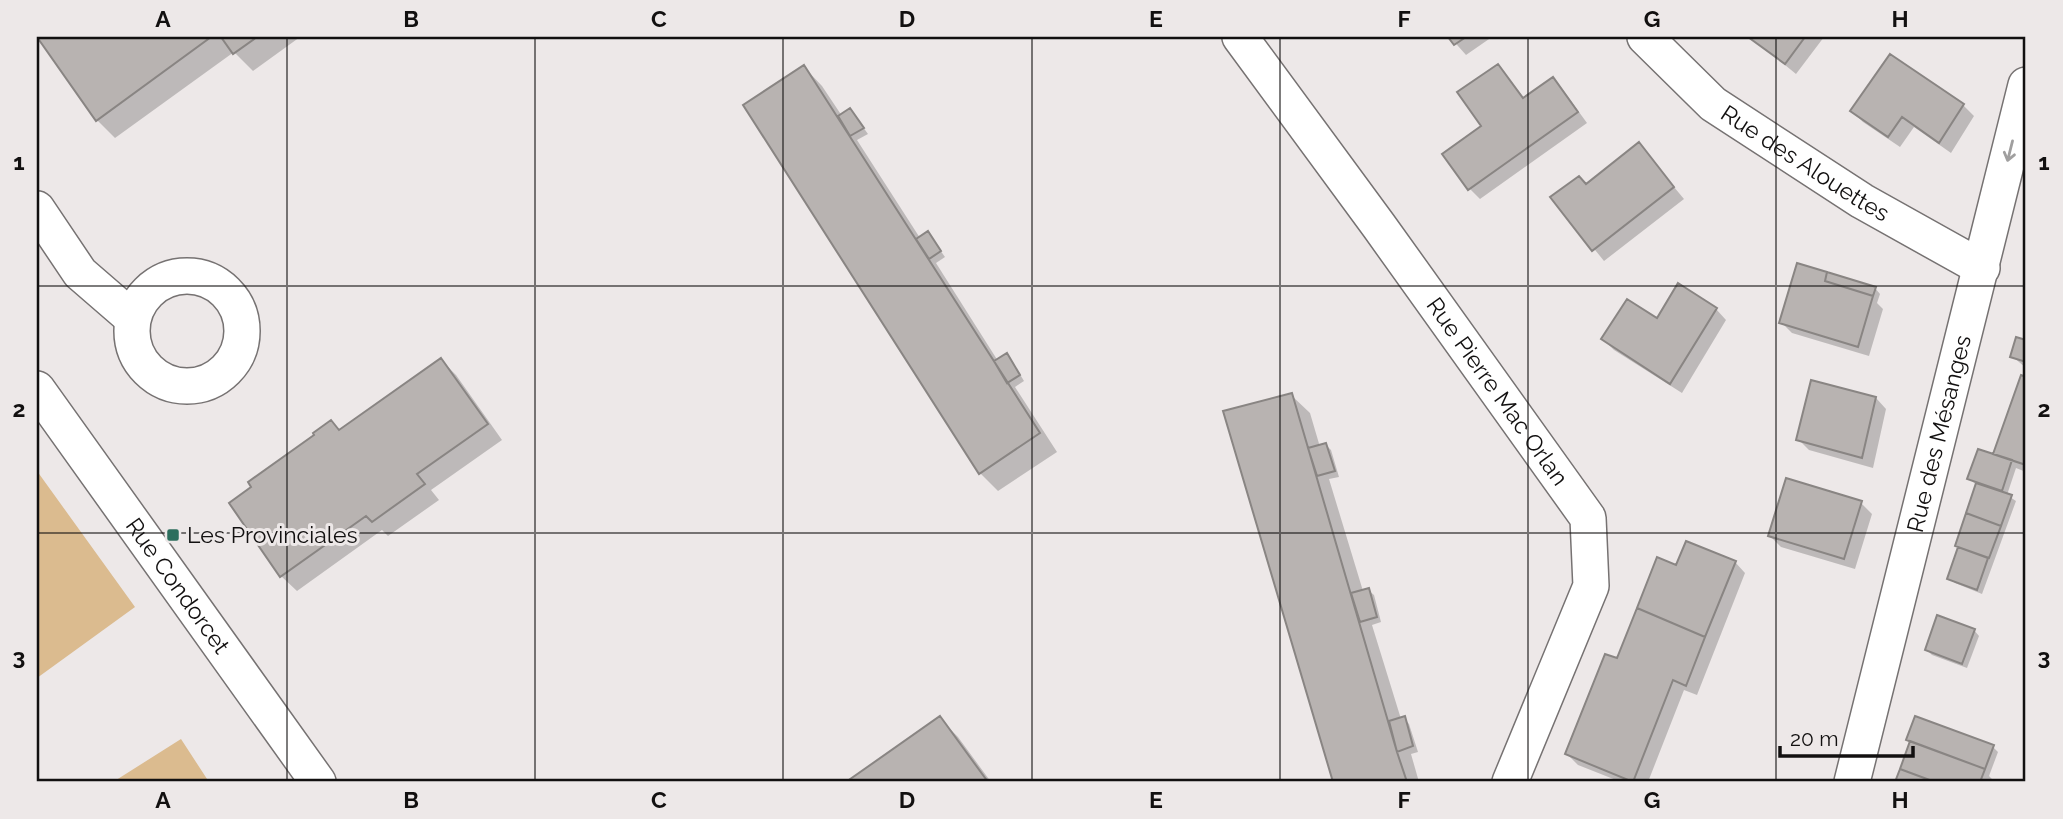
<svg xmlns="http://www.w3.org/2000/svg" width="2063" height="819" viewBox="0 0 2063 819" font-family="Raleway,sans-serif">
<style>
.green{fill:#dbbb8f}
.shadow{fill:#0003}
.building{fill:#b8b3b1;stroke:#898583;stroke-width:2}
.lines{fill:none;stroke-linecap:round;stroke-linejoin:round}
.minor-casing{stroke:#767272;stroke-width:38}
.minor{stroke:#fff;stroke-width:35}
.oneway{stroke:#a09f9f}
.grid{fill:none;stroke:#121010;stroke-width:2;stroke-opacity:0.55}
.poi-dot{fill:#2c6e5d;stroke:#ede8e8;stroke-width:2.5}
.labels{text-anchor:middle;stroke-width:6;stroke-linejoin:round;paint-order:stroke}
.street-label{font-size:23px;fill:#121010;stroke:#ede8e8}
.poi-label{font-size:23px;fill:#121010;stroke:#ede8e8;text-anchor:start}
.neatline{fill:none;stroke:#121010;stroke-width:2.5}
.grid-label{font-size:23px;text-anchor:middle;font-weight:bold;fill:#121010}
</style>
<rect width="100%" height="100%" fill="#ede8e8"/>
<path class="green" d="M37 471 135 607 37 678Z
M181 739 209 782H113Z"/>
<path class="shadow" d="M38 37H300L253 71 234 52 115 138 97 120Z
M1450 37H1492L1466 55Z
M1751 37H1824L1796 74Z
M1891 56 1963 105 1974 116 1951 153 1914 127 1900 147 1863 122 1852 111Z
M1498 66 1525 99 1552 79 1563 90 1587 123 1480 199 1470 189Z
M804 67 822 86 842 116H855L868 134 857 140 920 238 928 233 945 257 936 263 998 361 1006 356 1012 361 1024 381 1015 387 1057 452 998 491 980 473Z
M1639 145 1684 199 1604 261 1553 198 1586 186Z
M1875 288 1880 294 1877 303 1883 309 1869 356 1792 333 1781 322Z
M1716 309 1726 320 1682 393 1614 350 1603 339 1657 320Z
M2017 339 2026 342V368L2012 356Z
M441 360 456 375 502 440 431 490 439 500 388 536 382 530 297 591 281 576 316 436 331 422 340 431Z
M2022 377 2026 379V472L2016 468 2007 495 2016 501 1982 594 1955 583 1949 578 1977 485 1969 479 1995 456Z
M1291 395 1310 413 1320 447 1326 445 1331 450 1339 477 1329 479 1363 591 1368 590 1374 595 1381 622 1372 625 1401 719 1404 718 1409 724 1418 752 1411 754 1419 782H1334L1225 412Z
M1876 398 1886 409 1873 468 1809 450 1798 439Z
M1861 503 1872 514 1855 569 1781 547 1770 536Z
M1735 562 1745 573 1697 695 1684 690 1648 782H1621L1578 765 1567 754 1618 661 1677 567Z
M1974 630 1979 636 1967 668 1932 655 1927 650Z
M940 719 958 737 991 782H849Z
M1911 742 1993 747 1998 752 1989 776 1995 782H1897Z"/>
<path class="building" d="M37 37H211L96 121Z
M221 37H257L233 54Z
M1448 37H1466L1454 45Z
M1748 37H1805L1785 64Z
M1890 54 1964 104 1939 143 1902 117 1888 137 1850 111Z
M1498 64 1523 98 1553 77 1578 112 1468 190 1442 154 1481 126 1457 92Z
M804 65 1040 433 979 474 743 105Z
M850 108 864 128 850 136 838 116Z
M1639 142 1674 187 1592 251 1550 197 1579 176 1586 184Z
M928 231 941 251 929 259 916 239Z
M1797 263 1827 272 1825 281 1873 296 1858 347 1779 323Z
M1827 272 1876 287 1873 296 1825 281Z
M1678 283 1717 308 1670 384 1601 339 1627 299 1657 318Z
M2016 337 2026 340V362L2010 357Z
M1007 353 1020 375 1007 383 994 361Z
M441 358 488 424 417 474 425 484 372 522 366 516 280 577 229 503 251 487 248 482 314 435 313 433 331 420 339 430Z
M2021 375 2026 377V465L1993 454Z
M1811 380 1876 397 1862 458 1796 440Z
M1292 393 1397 752 1407 782H1333L1223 411Z
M1326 443 1335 471 1317 476 1308 448Z
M1978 449 2012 460 2002 491 1967 479Z
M1786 478 1862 501 1844 559 1768 536Z
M1976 483 2012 495 2001 526 1966 513Z
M1966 513 2001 526 1989 558 1955 546Z
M1686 541 1736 561 1705 637 1637 608 1657 557 1676 565Z
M1958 547 1988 558 1977 590 1947 579Z
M1369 588 1377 617 1360 622 1351 593Z
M1637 608 1705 637 1686 686 1673 680 1633 782 1565 754 1605 654 1617 658Z
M1937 615 1975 629 1962 664 1925 650Z
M940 716 988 782H846Z
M1405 716 1413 746 1397 752 1389 721Z
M1915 716 1994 745 1985 769 1906 740Z
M1910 741 1985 769 1980 782H1935L1900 769Z
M1900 769 1935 782H1895Z"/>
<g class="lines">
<defs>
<g id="minor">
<path id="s1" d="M1240 37 1379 226 1588 518 1591 586 1510 782"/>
<path id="s2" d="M1645 37 1713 104 1862 201 1982 268"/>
<path d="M37 209 80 273 132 318"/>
<circle cx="187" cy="331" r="55"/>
<path id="s3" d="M37 389 318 782"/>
<path id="s4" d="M1852 782 2026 85"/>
</g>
</defs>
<use href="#minor" class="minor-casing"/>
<use href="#minor" class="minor"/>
</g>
<defs><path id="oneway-shaft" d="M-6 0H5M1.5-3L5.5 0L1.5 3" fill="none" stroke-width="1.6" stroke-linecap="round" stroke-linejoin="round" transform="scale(1.75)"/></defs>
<use class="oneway" href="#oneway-shaft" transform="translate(2010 151) rotate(104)"/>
<path class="grid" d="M287 37V782M535 37V782M783 37V782M1032 37V782M1280 37V782M1528 37V782M1776 37V782M37 286H2026M37 533H2026"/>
<rect class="poi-dot" x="166" y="528" width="14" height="14" rx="3.5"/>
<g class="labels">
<g class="street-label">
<text dy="8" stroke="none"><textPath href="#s2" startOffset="205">Rue des Alouettes</textPath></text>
<text dy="8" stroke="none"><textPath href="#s1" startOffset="438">Rue Pierre Mac Orlan</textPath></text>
<text dy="8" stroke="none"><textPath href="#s4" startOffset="359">Rue des Mésanges</textPath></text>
<text dy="8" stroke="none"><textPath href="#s3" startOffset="242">Rue Condorcet</textPath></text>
</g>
<g class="poi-label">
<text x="187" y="543">Les Provinciales</text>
</g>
</g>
<rect width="2063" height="819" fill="none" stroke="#ede8e8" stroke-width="77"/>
<path d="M1780 746v10h133v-10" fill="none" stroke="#121010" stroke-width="3.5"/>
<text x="1790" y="746" font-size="21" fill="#121010" stroke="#ede8e8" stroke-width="5" paint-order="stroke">20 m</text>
<rect x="38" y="38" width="1986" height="742" class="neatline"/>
<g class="grid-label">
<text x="163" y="27">A</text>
<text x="411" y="27">B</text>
<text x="659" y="27">C</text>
<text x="907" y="27">D</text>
<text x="1156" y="27">E</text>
<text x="1404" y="27">F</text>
<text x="1652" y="27">G</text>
<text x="1900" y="27">H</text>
<text x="19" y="170">1</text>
<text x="2044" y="170">1</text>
<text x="19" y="417">2</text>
<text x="2044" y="417">2</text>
<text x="19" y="665">3</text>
<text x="2044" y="665">3</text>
<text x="163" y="808">A</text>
<text x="411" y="808">B</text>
<text x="659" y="808">C</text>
<text x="907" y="808">D</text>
<text x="1156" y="808">E</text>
<text x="1404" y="808">F</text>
<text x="1652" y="808">G</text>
<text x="1900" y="808">H</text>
</g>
</svg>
